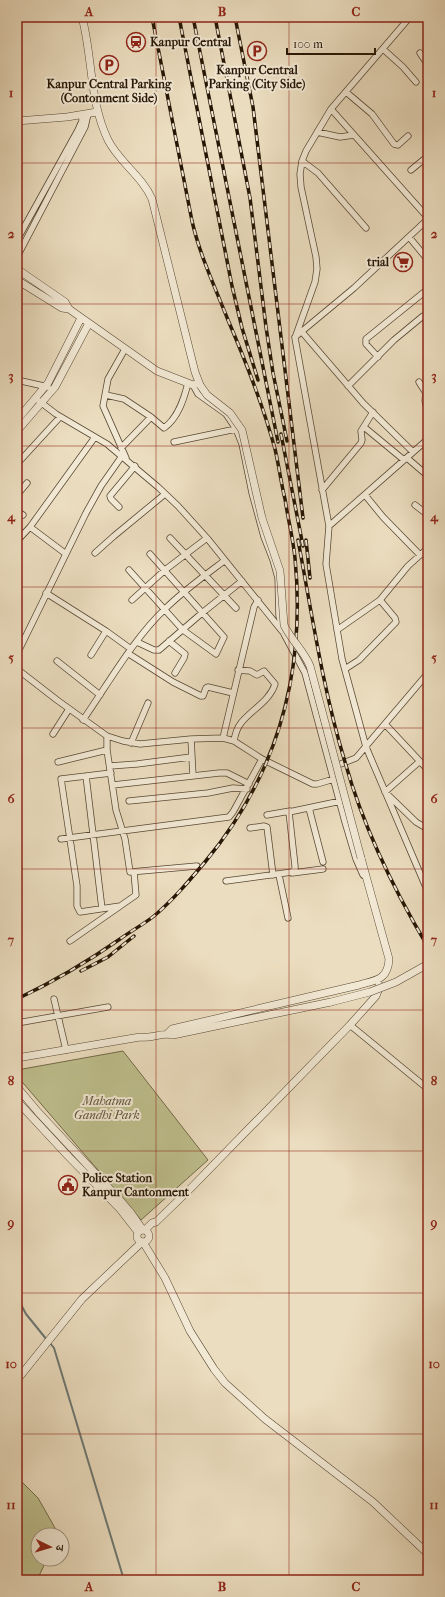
<svg xmlns="http://www.w3.org/2000/svg" width="445" height="1597" viewBox="0 0 445 1597" font-family="'IM FELL French Canon','Noto Serif Devanagari',serif">
<style>
.green{fill:#bebf8d;stroke:#726a49}
.lines{fill:none;stroke-linecap:round;stroke-linejoin:round}
.stream{stroke:#6d7873;stroke-width:2}
.minor-casing{stroke:#574834;stroke-width:7}
.tertiary-casing{stroke:#574834;stroke-width:8}
.minor{stroke:#f2e9d5;stroke-width:5.5}
.tertiary{stroke:#f2e9d5;stroke-width:7}
.rail-casing{stroke:#261605;stroke-width:3.5}
.rail{stroke:#f2e9d5;stroke-width:2;stroke-dasharray:6;stroke-linecap:butt}
.tertiary-bridge-casing{stroke:#574834;stroke-width:8;stroke-linecap:butt}
.tertiary-bridge{stroke:#f2e9d5;stroke-width:7}
.grid{fill:none;stroke:#8f2418;stroke-width:1;stroke-opacity:0.55}
.labels{text-anchor:middle;stroke-width:4;stroke-linejoin:round;paint-order:stroke}
.poi-label{font-size:12px;font-weight:bold;fill:#261605;stroke:#f2e9d5;text-anchor:start}
.park-label{font-size:12px;font-style:italic;fill:#5b5135;stroke:#f2e9d5}
.neatline{fill:none;stroke:#8f2418;stroke-width:1.5}
.grid-label{font-size:13px;text-anchor:middle;font-weight:bold;fill:#8f2418}
</style>
<rect width="100%" height="100%" fill="#ebddbf"/>
<filter id="stains"><feTurbulence type="fractalNoise" baseFrequency=".005" numOctaves="4"/><feColorMatrix values="0 0 0 0 .2 0 0 0 0 .09 0 0 0 0 .02 0 0 0 .5 -.17"/></filter>
<radialGradient id="worn" r=".72"><stop offset=".6" stop-color="#630" stop-opacity="0"/><stop offset="1" stop-color="#630" stop-opacity=".3"/></radialGradient>
<path class="green" d="M123 1051 208 1160 141 1220 17 1076V1070Z
M17 1477 38 1498 59 1535H38V1559H47L37 1580H17Z"/>
<g class="lines">
<path class="stream" d="M17 1297 26 1314 47 1340
M50 1343 54 1348 124 1580"/>
<defs>
<path id="minor" d="M410 17 331 109 306 151 302 161 300 174 301 187 316 257 317 269 315 282 295 338 329 526 326 564 342 659 366 747 428 892
M383 49 403 67 416 82
M420 53 428 65
M346 92 372 114 394 144 398 145 408 136
M331 109 428 218
M317 132 340 137 354 135
M302 161 318 173 366 228
M411 170 428 156
M409 237 428 260
M17 240 78 130 82 121V115
M17 257 85 127 88 114
M302 332 363 403 413 452
M295 337 354 288 428 219
M125 349 108 379 103 406 126 458
M378 357 366 344V339L428 289
M17 380 48 387
M419 382 426 393C425 399 424 403 428 409
M193 385 198 394 226 414 236 429 242 444 252 493 264 537 273 560 278 578 279 616 284 634 305 673 345 822 356 859 363 875
M348 386 394 340 423 316 428 317
M106 395 124 399 151 417 164 428C178 418 184 399 188 383
M39 401 56 414 107 444 158 487 178 506 207 538 282 631
M364 427 404 460
M174 442 236 429
M121 448 151 417
M407 458 428 476
M17 464 60 417
M322 490 361 443 362 440 361 431 373 412
M17 495 27 483
M365 495 383 517 420 555
M415 505 428 515
M119 507 111 499 110 496 135 466
M17 511 23 515
M329 526 428 439
M30 527 66 554
M170 538 236 608
M17 541 30 527 95 437
M95 553 114 536 165 494
M129 570 183 630 216 654 224 637 150 554
M46 593 106 631 131 649
M132 600 165 570 207 538
M337 630 380 600 408 566 428 548
M169 641 185 654 184 658 175 673
M137 642 154 650H159L202 613 242 581
M17 654 86 513 101 486 122 456
M129 654 173 682 201 696H203L206 688 208 687 233 693
M91 655 106 631
M57 661 100 695
M17 669 57 700 107 736 123 741 140 744 191 739 223 738 234 741 262 759 313 784H317L334 779
M345 669 359 660 396 622 395 618 380 600
M83 720C108 684 134 638 165 609 183 591 204 576 224 561
M385 724 428 770
M53 734 69 709
M107 736V750L116 810 125 839 130 872 197 866
M223 738 254 607 258 600
M191 739 193 776
M234 741C235 735 237 728 241 723 251 710 270 701 275 684L264 671 257 675 250 671 238 670
M131 743 148 703
M58 762 107 750
M419 762 385 792 416 822 426 828 428 827
M110 766 137 764 191 757
M333 767 356 758 428 673
M111 773 61 779 77 886V906L80 912 120 906
M86 776 102 909
M113 785 219 773H227L249 784
M129 801 208 793 233 788 247 789
M309 808 323 862
M267 815 290 811
M250 828 264 826 267 827 273 875
M61 839 229 817 233 812 262 759
M292 873 323 869
M279 875 288 918
M226 881 292 872 295 869V866L289 812 341 801
M70 941 136 895 134 872
M54 999 66 1050
M17 1023 108 1007
M350 1025 428 1089"/>
<path id="tertiary" d="M82 17C93 59 89 100 108 140 119 162 142 176 152 199L195 372 200 385
M17 121 67 117 97 112
M17 269 65 302 69 309 157 371 193 385 199 383
M17 280 62 308 69 309
M17 420 48 383 81 318
M17 431 55 387 89 323
M167 1034 172 1029 359 985C376 980 388 980 389 959L361 858
M17 1058 140 1037C151 1039 162 1032 173 1035L331 1002
M17 1087 38 1112 120 1200 131 1213 143 1230
M17 1101 69 1157 120 1209 138 1232
M137 1236a6 6 0 1 1 12 0a6 6 0 1 1-12 0Z
M145 1230 152 1223 156 1222 190 1189 350 1025 376 996 378 991 379 985
M143 1242 165 1278 190 1331 214 1369 225 1383 265 1419 373 1502 428 1554
M17 1380 82 1299 142 1242"/>
</defs>
<use href="#minor" class="minor-casing"/>
<use href="#tertiary" class="tertiary-casing"/>
<use href="#minor" class="minor"/>
<use href="#tertiary" class="tertiary"/>
<defs>
<path id="rail" d="M179 17 232 286 242 328 258 380
M193 17 278 442
M215 17 250 198 266 327 273 373 287 441
M235 17 253 107 303 518
M281 434 303 546
M298 540C312 614 323 690 345 762 363 826 394 890 428 947
M306 540 310 578
M81 971 108 957 134 936
M17 999C53 982 87 962 120 939 131 931 144 924 154 916 173 900 189 881 205 862 279 773 306 672 295 558 293 538 288 519 285 499 281 483 279 466 275 449 263 405 246 362 228 320 215 287 200 256 192 221L152 17"/>
</defs>
<use href="#rail" class="rail-casing"/>
<use href="#rail" class="rail"/>
<defs>
<path id="tertiary-bridge" d="M200 385 207 395 230 413 242 430 262 518 280 571 284 625C291 640 304 651 310 666L361 858
M331 1002 370 992 396 982 428 964"/>
</defs>
<use href="#tertiary-bridge" class="tertiary-bridge-casing"/>
<use href="#tertiary-bridge" class="tertiary-bridge"/>
</g>
<path class="grid" d="M156 17V1580M289 17V1580M17 163H428M17 304H428M17 446H428M17 587H428M17 728H428M17 869H428M17 1010H428M17 1151H428M17 1293H428M17 1434H428"/>
<defs>
<symbol id="station-ring" viewBox="-11 -11 22 22"><circle r="9.5" fill="#f2e9d5" stroke="#8f2418" stroke-width="1.5"/><path d="M-3-6H3Q5-6 5-4V2Q5 4 3 4L4.5 6H3L1.5 4h-3L-3 6H-4.5L-3 4Q-5 4-5 2V-4Q-5-6-3-6ZM-3.5-4v3h7v-3ZM-3.5 1v1.5H-2V1ZM2 1v1.5H3.5V1Z" fill="#8f2418"/></symbol>
<symbol id="parking-ring" viewBox="-11 -11 22 22"><circle r="9.5" fill="#f2e9d5" stroke="#8f2418" stroke-width="1.5"/><path d="M-3.5-5.5H1a3.5 3.5 0 0 1 0 7H-1V5.5H-3.5ZM-1-3.4V-.6H.8a1.4 1.4 0 0 0 0-2.8Z" fill="#8f2418"/></symbol>
<symbol id="supermarket-ring" viewBox="-11 -11 22 22"><circle r="9.5" fill="#f2e9d5" stroke="#8f2418" stroke-width="1.5"/><path d="M-6-5.5h2.5l.6 2H6L4.5 2H-2.5L-4.4-4H-6ZM-1.5 3.2a1.3 1.3 0 1 0 .1 0ZM3 3.2a1.3 1.3 0 1 0 .1 0Z" fill="#8f2418"/></symbol>
<symbol id="civic-ring" viewBox="-11 -11 22 22"><circle r="9.5" fill="#f2e9d5" stroke="#8f2418" stroke-width="1.5"/><path d="M-.6-6.5H3V-4.5H.6V-3L4-1V1h2V6H-6V1h2V-1L-.6-3ZM-1.2 2.5V6h2.4V2.5Z" fill="#8f2418"/></symbol>
</defs>
<g fill-rule="evenodd">
<use href="#station-ring" x="125" y="31" width="22" height="22"/>
<use href="#parking-ring" x="246" y="40" width="22" height="22"/>
<use href="#parking-ring" x="98" y="54" width="22" height="22"/>
<use href="#supermarket-ring" x="392" y="251" width="22" height="22"/>
<use href="#civic-ring" x="57" y="1174" width="22" height="22"/>
</g>
<g class="labels">
<g class="poi-label">
<text x="150" y="46">Kanpur Central</text>
<text x="257" y="74" text-anchor="middle">Kanpur Central<tspan x="257" dy="14">Parking (City Side)</tspan></text>
<text x="109" y="88" text-anchor="middle">Kanpur Central Parking<tspan x="109" dy="14">(Contonment Side)</tspan></text>
<text x="389" y="266" text-anchor="end">trial</text>
<text x="82" y="1182">Police Station<tspan x="82" dy="14">Kanpur Cantonment</tspan></text>
</g>
<g class="park-label">
<text x="107" y="1105">Mahatma<tspan x="107" dy="14">Gandhi Park</tspan></text>
</g>
</g>
<rect width="445" height="1597" fill="none" stroke="#ebddbf" stroke-width="44"/>
<g transform="translate(50 1547) rotate(95)"><circle r="19" fill="#f2e9d5" stroke="#a09582"/>
<path d="M0-3L7 15L0 10L-7 15Z" fill="#8f2418"/>
<text y="-6" font-size="11" font-weight="bold" text-anchor="middle" fill="#261605">उ</text>
</g>
<path d="M287 48v6h88v-6" fill="none" stroke="#261605" stroke-width="2"/>
<text x="293" y="48" font-size="12" fill="#261605" stroke="#f2e9d5" stroke-width="3" paint-order="stroke">100 m</text>
<rect x="22" y="22" width="401" height="1553" class="neatline"/>
<g class="grid-label">
<text x="89" y="16">A</text>
<text x="222" y="16">B</text>
<text x="356" y="16">C</text>
<text x="11" y="97">1</text>
<text x="434" y="97">1</text>
<text x="11" y="238">2</text>
<text x="434" y="238">2</text>
<text x="11" y="380">3</text>
<text x="434" y="380">3</text>
<text x="11" y="521">4</text>
<text x="434" y="521">4</text>
<text x="11" y="662">5</text>
<text x="434" y="662">5</text>
<text x="11" y="803">6</text>
<text x="434" y="803">6</text>
<text x="11" y="944">7</text>
<text x="434" y="944">7</text>
<text x="11" y="1085">8</text>
<text x="434" y="1085">8</text>
<text x="11" y="1227">9</text>
<text x="434" y="1227">9</text>
<text x="11" y="1368">10</text>
<text x="434" y="1368">10</text>
<text x="11" y="1509">11</text>
<text x="434" y="1509">11</text>
<text x="89" y="1591">A</text>
<text x="222" y="1591">B</text>
<text x="356" y="1591">C</text>
</g>
<rect width="100%" height="100%" filter="url(#stains)"/>
<rect width="100%" height="100%" fill="url(#worn)"/>
</svg>
